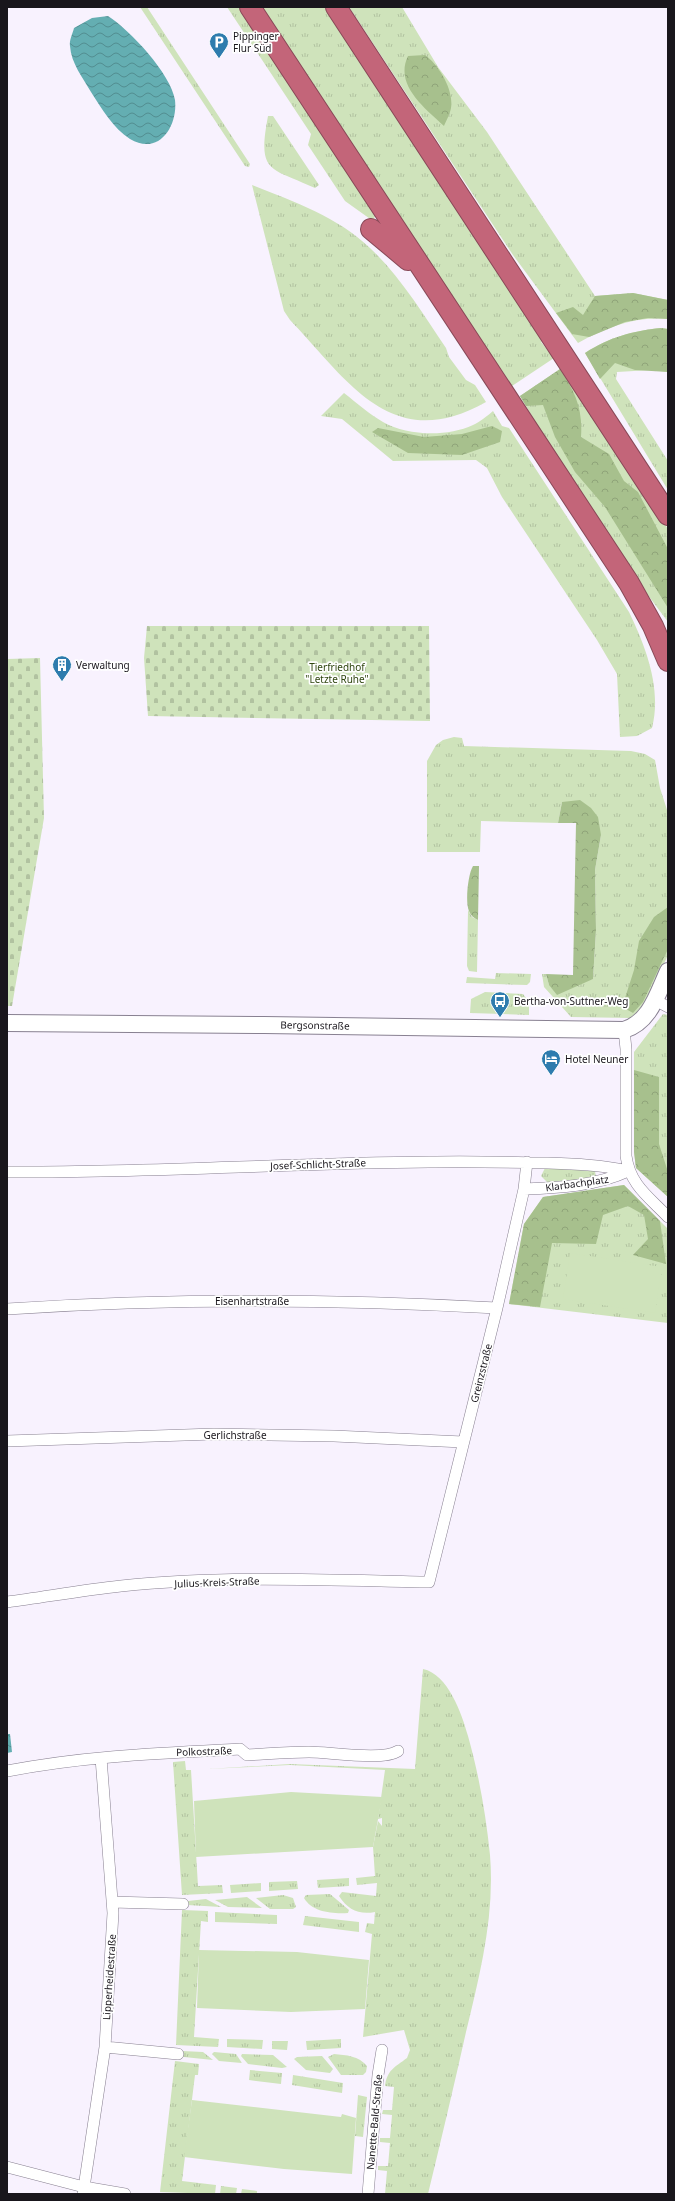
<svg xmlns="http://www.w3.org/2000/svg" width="675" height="2201" viewBox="0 0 675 2201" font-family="'Noto Sans',sans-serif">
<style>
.grass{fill:url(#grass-tufts)}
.forest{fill:url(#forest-crowns)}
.cemetery{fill:url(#cemetery-stones)}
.garden{fill:#cfe3bb}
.water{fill:url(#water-waves)}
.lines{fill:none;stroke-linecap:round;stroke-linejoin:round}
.street-casing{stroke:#888091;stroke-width:12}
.secondary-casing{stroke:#888091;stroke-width:18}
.highway-casing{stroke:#884958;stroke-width:22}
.street{stroke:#fff;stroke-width:11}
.secondary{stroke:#fff;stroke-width:16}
.highway{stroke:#c36579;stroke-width:20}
.labels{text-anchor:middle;stroke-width:3.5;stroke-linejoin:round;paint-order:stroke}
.poi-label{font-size:10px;fill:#19161c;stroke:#fff;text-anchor:start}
.park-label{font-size:10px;fill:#2f450f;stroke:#fff}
.street-label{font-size:10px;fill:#19161c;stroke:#fff}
</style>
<defs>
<pattern id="grass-tufts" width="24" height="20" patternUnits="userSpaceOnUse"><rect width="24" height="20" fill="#cfe3bb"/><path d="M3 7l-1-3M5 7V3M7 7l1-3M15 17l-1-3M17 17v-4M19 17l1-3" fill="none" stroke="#b1c2a0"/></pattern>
<pattern id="forest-crowns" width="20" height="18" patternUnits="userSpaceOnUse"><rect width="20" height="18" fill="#a7c08d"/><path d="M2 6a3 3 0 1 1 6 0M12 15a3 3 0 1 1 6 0" fill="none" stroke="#8fa479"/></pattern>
<pattern id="cemetery-stones" width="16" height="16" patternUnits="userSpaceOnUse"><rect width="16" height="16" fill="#cfe3bb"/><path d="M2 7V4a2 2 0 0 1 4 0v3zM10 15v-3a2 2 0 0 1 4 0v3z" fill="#b1c2a0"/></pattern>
<pattern id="water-waves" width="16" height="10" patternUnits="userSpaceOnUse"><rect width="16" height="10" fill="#64aeb2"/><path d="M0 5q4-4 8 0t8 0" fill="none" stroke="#528d90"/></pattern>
</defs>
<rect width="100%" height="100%" fill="#f8f2fe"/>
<path class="grass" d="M140 7H147L250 164 249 167 245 166Z
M227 7H239L375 216 373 221 345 201 308 145 311 134Z
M260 7H325L544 340 541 342 554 358 512 386 501 369 497 370Z
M349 7H402L438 67 487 132 595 296 633 293 668 300V319C635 316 607 327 578 343L513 255Z
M268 116H273L319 185 315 188C270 167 257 174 268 116Z
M252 185C292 201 338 217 370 248 400 276 423 314 446 348L449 357 466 380 475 385 486 402C392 455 349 382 290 320L284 311Z
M661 328 668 329V372L651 370 617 372 616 379 668 461V490L585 353C610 337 632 331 661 328Z
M560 369 621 456 668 529V622L627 567 529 418 532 416 520 396Z
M344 393C357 403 369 414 383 422 408 436 447 437 473 425 480 422 487 416 493 411L502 426 509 428 629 612C646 647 662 689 652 728L637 736 620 737 617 674 597 640 502 497 487 468 476 460 393 461 342 419 321 416Z
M454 737 462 738 464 746 631 751 645 754 655 760 660 788 668 813V955L652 989 638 1013 630 1018 571 1017 544 987 542 974H546L549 985 593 979 596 930 595 870 601 835 562 802 558 823 481 821 480 852H427V761L436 745 443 740Z
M468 910 472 917 478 920 477 972 469 971 467 966Z
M496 973 531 974 530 982 527 985 466 983 467 977 495 979Z
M485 992 523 994 529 1002V1015L470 1013 471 999Z
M663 1014 668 1015V1197L636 1168 634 1152V1052Z
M545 1168 595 1171 596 1178 549 1184 541 1176Z
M624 1185 668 1229V1323L509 1304 524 1224 543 1197Z
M423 1669C448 1674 462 1714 468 1736 479 1775 486 1815 490 1855 495 1915 480 1974 466 2032 454 2086 441 2140 428 2194H385L387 2171 378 2170V2166H388L390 2143 380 2142V2138H390L392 2115 382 2114 383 2110H392L394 2087 385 2086C387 2070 395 2067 407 2058L410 2050 404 2030 363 2037 372 1934 365 1932 367 1923 374 1924 375 1912C359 1915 348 1910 339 1896L342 1892 376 1896 377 1883 357 1885 356 1878 375 1876 373 1847 378 1821 382 1826V1818L378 1819 385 1770 290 1765 207 1769 290 1764 415 1769Z
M185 1761 186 1770H191L198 1886 222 1885 223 1893 182 1895 173 1762Z
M349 1878V1886L318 1888 317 1880Z
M297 1881 298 1889 269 1891V1882Z
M261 1883V1891L231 1893 230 1885Z
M330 1894 349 1910 348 1913C332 1914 312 1912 304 1898L306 1895Z
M283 1895 293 1898 296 1907 293 1909H270L256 1898Z
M247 1897 262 1908 228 1907 215 1900Z
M206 1899 221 1907 187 1905 188 1901Z
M182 1910 208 1911V1922L201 1921 194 2037 219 2039 218 2047 176 2045Z
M215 1912 277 1915V1924L215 1922Z
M305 1916 359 1922V1932L303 1925Z
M227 2039 263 2040 262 2049 227 2047Z
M341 2039V2048L307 2050 306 2041Z
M272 2041H288L287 2050 272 2049Z
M182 2051 203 2052 213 2060 184 2057 181 2056Z
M214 2052 236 2054 242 2063 219 2061 212 2054Z
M242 2054 273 2055 287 2067 282 2068 248 2064 241 2056Z
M334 2054C346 2055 359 2056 367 2066L366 2072 363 2075H341L328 2057Z
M322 2056 333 2069 330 2073 306 2070 294 2059 297 2057Z
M175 2061 199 2064 198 2075H195L182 2181 216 2185 215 2194 160 2192Z
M250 2070 282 2073 281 2084 249 2080Z
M293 2075 343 2083 342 2093 292 2085Z
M358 2095 367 2097 363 2137 355 2136Z
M221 2186 237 2188 236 2194H220Z
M242 2189 257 2191V2194H241Z"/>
<path class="forest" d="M425 55C439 65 454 90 451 108 450 114 446 121 444 126 425 108 394 85 408 56Z
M633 293 668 300V319L648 318 625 322 589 337 572 334 556 313 573 307 583 315 595 296Z
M661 328 668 329V372L635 370 615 363 600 379 585 353C610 337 632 331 661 328Z
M560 369C575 391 583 409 581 437L609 454 624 481 638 492 668 549V608L605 507 575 472 555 437 543 405 526 406 520 396Z
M492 426 502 431 500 442 462 455 408 453 372 432 378 428 424 437 462 434Z
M580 800 591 808 598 817 601 835 595 870 596 930 593 979 557 995 549 985 546 974 573 975 576 823H558L562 802Z
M473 866H479L478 920C474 918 471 916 469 911 465 902 468 874 473 866Z
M668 907V949L643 1002 633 1013 626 1009 625 998 634 970 639 941 654 917Z
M634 1070 659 1077V1144L668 1172V1197L636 1168 634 1152Z
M624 1185 660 1221 666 1264 633 1255 648 1239 644 1215 628 1206 603 1215 596 1244 552 1243 540 1307 509 1304 524 1224 543 1197Z"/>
<path class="cemetery" d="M147 626H429L430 721 148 716 144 658Z
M40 658 44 818 12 1006H7V659Z"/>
<path class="garden" d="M570 1253 662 1267 655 1313 563 1299Z
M663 1267 668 1268V1291L660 1290Z
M291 1792 382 1797 373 1847 196 1857 194 1801Z
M199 1950 297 1952 369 1960 365 2009 291 2012 197 2008Z
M192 2100 341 2117 342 2114 356 2118 352 2174 284 2169 184 2157Z"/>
<path class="water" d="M108 16C130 30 171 74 175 100 178 127 158 156 130 139 113 128 102 109 91 92 83 78 71 63 70 46 69 40 73 33 74 28L92 18Z
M7 1734H10L12 1752 7 1753Z"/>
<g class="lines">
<defs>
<path id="street" d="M655 1000 668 1007
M624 1030 626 1049V1156C630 1185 649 1197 668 1217
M7 1172C148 1173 288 1163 429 1162 468 1161 508 1162 548 1163 575 1164 602 1165 628 1171
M524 1189C558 1188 596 1186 628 1171
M7 1309C170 1298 334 1299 497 1308
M7 1441 214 1434 334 1436 463 1442
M7 1602C45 1597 83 1590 121 1586 223 1575 327 1580 429 1582L497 1308 524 1189 527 1162
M7 1771C83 1756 162 1753 240 1749L247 1755C267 1754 288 1752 309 1752 329 1752 384 1761 398 1751
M112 1902 183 1904
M105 2047 178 2054
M7 2167 84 2187 125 2194
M83 2194 105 2047 113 1913 101 1758
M368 2194 378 2075 382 2050"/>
<path id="secondary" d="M7 1023 264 1025 624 1030C650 1022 657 995 668 971"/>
<path id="highway" d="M250 7 629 583 653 626 668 661
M336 7 668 515
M371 229 408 260"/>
</defs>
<use href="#street" class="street-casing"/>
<use href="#secondary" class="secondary-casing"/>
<use href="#highway" class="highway-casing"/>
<use href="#street" class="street"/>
<use href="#secondary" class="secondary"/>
<use href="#highway" class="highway"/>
</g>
<defs>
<symbol id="parking-pin" viewBox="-11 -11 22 30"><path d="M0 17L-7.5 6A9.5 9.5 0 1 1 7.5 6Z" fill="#2e7cae" stroke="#fff"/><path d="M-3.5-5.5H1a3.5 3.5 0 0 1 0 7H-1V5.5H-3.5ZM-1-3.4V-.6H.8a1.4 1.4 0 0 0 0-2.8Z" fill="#fff"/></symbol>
<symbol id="building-pin" viewBox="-11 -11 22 30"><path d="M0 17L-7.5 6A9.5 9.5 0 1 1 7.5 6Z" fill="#2e7cae" stroke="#fff"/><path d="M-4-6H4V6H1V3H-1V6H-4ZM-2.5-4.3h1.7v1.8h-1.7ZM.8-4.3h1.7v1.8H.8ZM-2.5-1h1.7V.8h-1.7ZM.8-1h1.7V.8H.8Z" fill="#fff"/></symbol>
<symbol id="bus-pin" viewBox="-11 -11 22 30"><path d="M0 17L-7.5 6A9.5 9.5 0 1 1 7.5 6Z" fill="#2e7cae" stroke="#fff"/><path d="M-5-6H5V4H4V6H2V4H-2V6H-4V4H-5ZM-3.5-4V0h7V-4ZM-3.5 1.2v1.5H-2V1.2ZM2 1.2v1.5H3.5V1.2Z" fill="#fff"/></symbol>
<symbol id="hotel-pin" viewBox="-11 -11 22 30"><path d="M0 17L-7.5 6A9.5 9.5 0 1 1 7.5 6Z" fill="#2e7cae" stroke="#fff"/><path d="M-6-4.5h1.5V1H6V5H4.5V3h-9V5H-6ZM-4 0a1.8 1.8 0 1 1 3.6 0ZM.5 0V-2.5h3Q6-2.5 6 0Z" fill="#fff"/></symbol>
</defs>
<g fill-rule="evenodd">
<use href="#parking-pin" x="208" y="31" width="22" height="30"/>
<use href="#building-pin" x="51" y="654" width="22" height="30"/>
<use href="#bus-pin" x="489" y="990" width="22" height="30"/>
<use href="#hotel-pin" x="540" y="1048" width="22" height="30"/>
</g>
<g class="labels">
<g class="poi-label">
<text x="233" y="40">Pippinger<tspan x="233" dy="12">Flur Süd</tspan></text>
<text x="76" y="669">Verwaltung</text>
<text x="514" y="1005">Bertha-von-Suttner-Weg</text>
<text x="565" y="1063">Hotel Neuner</text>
</g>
<g class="park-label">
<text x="337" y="671">Tierfriedhof<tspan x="337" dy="12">"Letzte Ruhe"</tspan></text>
</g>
<g class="street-label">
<text transform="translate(315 1025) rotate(1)" y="4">Bergsonstraße</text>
<text transform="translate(318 1164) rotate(-2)" y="4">Josef-Schlicht-Straße</text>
<text transform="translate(577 1183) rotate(-8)" y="4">Klarbachplatz</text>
<text x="252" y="1305">Eisenhartstraße</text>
<text transform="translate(481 1373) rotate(-76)" y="4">Greinzstraße</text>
<text x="235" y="1439">Gerlichstraße</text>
<text transform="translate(217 1582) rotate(-2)" y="4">Julius-Kreis-Straße</text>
<text transform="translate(204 1751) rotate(-2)" y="4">Polkostraße</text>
<text transform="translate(109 1977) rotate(-86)" y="4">Lipperheidestraße</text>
<text transform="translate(374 2122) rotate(-85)" y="4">Nanette-Bald-Straße</text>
</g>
</g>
<rect width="675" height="2201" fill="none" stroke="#19161c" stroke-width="16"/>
</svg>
